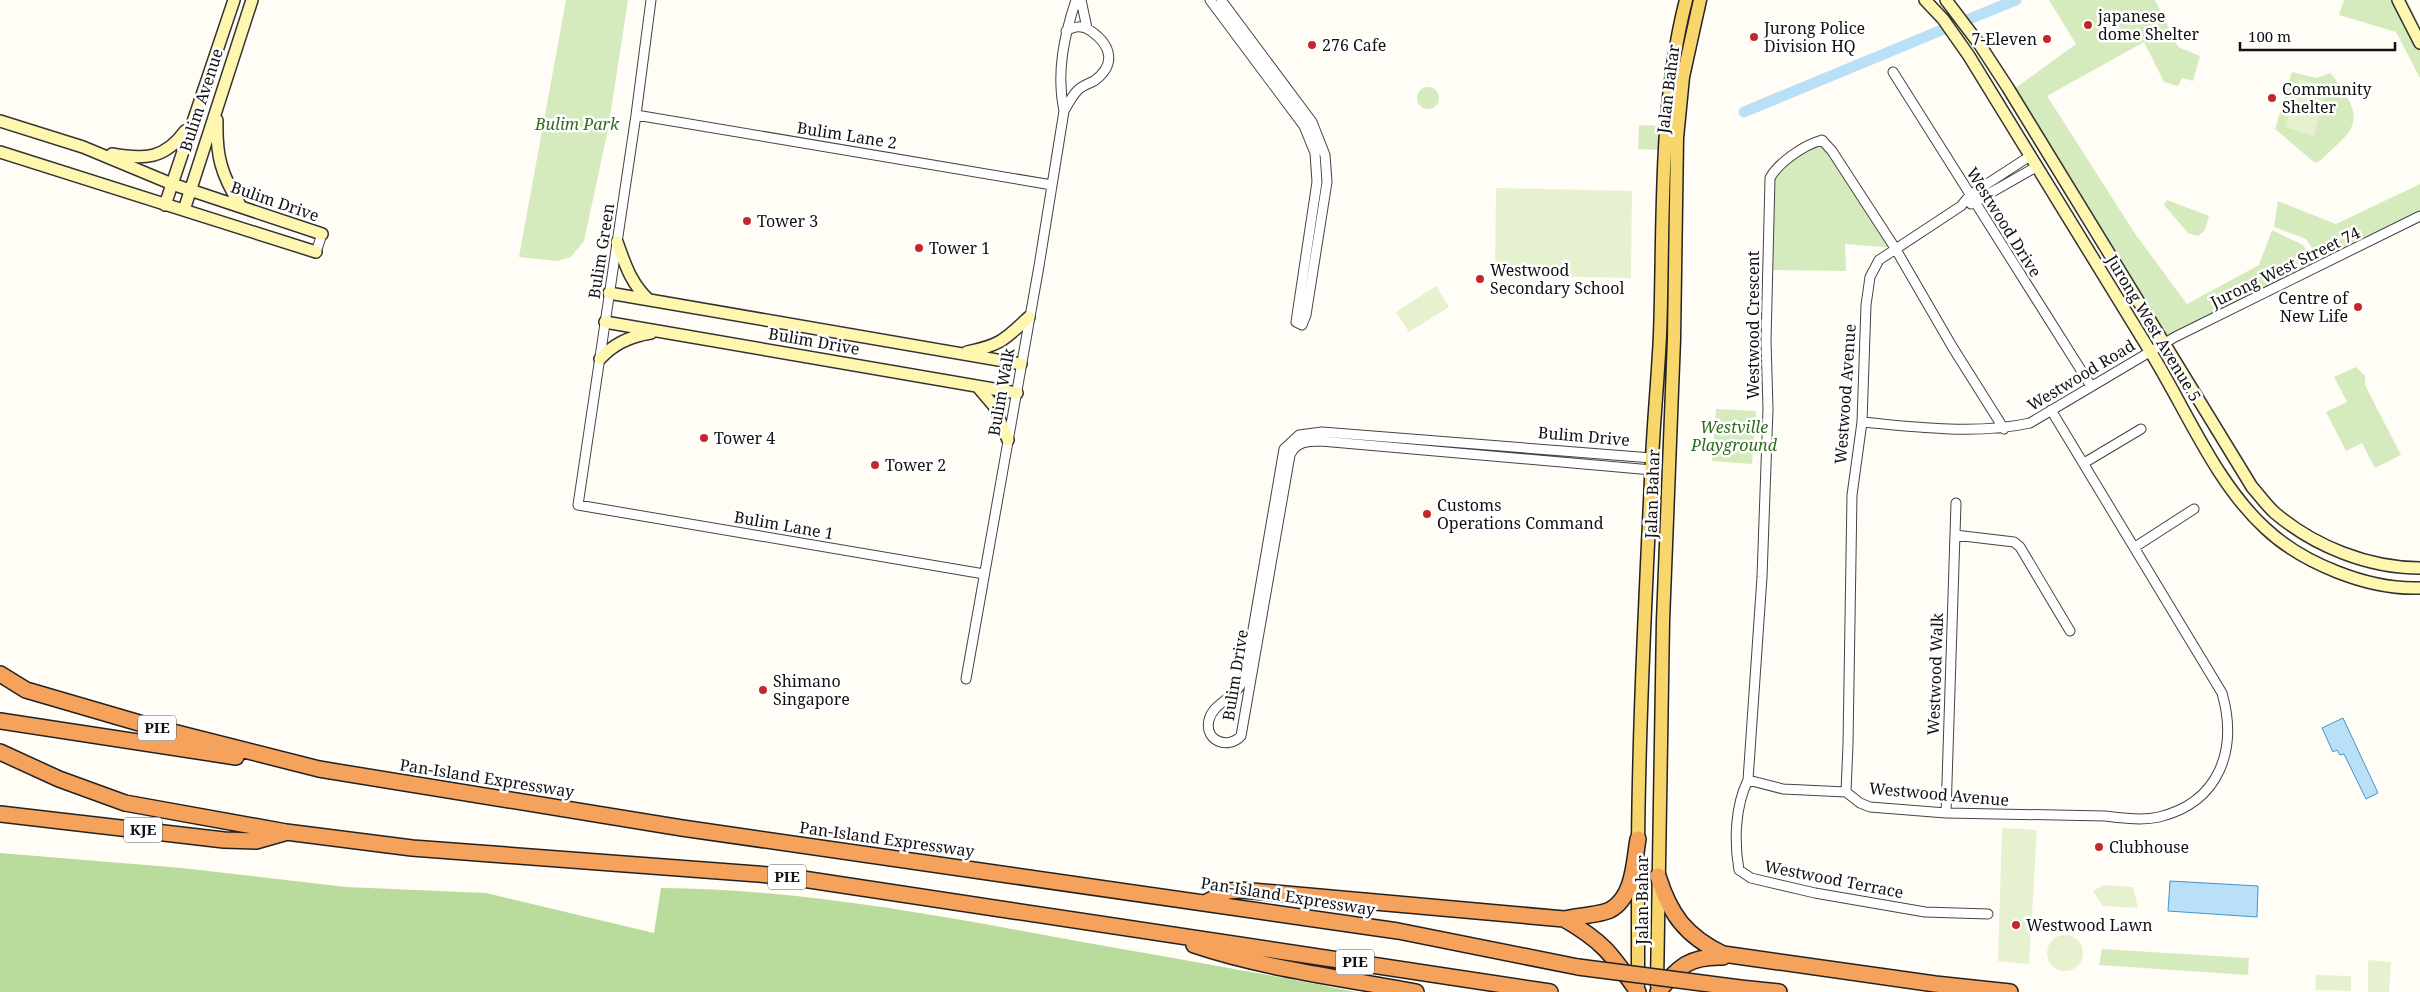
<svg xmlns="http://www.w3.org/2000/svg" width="2420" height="992" viewBox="0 0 2420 992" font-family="'Noto Serif',serif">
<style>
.green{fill:#d5ebbd}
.forest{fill:#b9dc9c}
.pitch{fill:#e6f2cf}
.water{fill:#b9e0f7;stroke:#3f96cf}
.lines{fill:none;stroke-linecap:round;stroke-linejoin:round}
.canal{stroke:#b9e0f7;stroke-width:11}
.street-casing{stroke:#444;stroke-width:11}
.secondary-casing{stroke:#333;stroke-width:14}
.primary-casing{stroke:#222;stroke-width:15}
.highway-casing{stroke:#222;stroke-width:18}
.street{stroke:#fff;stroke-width:9}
.secondary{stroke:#fff6b0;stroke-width:11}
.primary{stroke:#f9d66b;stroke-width:12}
.highway{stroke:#f5a25d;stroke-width:15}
.highway-bridge-casing{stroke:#222;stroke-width:18;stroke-linecap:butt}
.highway-bridge{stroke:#f5a25d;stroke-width:15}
.poi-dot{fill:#c4262e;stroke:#fff;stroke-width:2}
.labels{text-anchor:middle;stroke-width:5;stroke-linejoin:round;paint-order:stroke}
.shield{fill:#fff;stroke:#585858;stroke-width:1}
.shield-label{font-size:15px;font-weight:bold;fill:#111}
.poi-label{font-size:16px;fill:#111;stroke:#fff;text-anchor:start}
.street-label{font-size:16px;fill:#111;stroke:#fff}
.park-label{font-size:16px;font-style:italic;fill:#2f6b1f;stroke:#fff}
</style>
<rect width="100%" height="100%" fill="#fffdf5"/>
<path class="green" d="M566 0H628L608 130 584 241 571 257 557 261 519 257Z
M2049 0H2155L2178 47 2200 56 2193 81 2182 78 2178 86 2164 82 2144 42 2047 96 2136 235 2187 304 2259 265 2272 230 2303 245 2317 265 2163 344 2010 92 2076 44Z
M2344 0H2407L2420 28V78L2396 32 2339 15Z
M2292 72 2317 78 2330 73C2337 80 2341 89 2346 96 2367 127 2341 139 2321 160L2315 163 2275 129Z
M1417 98a11 11 0 1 1 22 0a11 11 0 1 1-22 0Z
M1639 125 1663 126 1662 150 1638 149Z
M1822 140 1895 248 1845 244 1846 271 1769 270 1770 180 1805 146Z
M2420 184V215L2322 263 2306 239 2274 227 2278 201 2336 224Z
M2167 200 2209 216 2205 230 2198 236 2188 233 2164 205Z
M2356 367 2365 376V385L2401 455 2375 468 2362 443 2346 451 2326 412 2347 402 2334 377Z
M1716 409 1756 411 1752 464 1712 461Z
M2102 949 2249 958 2248 975 2099 965Z"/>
<path class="forest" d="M0 853 182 868 346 887 486 893 654 933 661 888C794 889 925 913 1055 937 1155 955 1256 972 1356 992H0Z"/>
<path class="pitch" d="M2300 79 2327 87 2314 136 2285 127Z
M1496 188 1632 191 1631 278 1495 275Z
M1436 286 1449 307 1409 332 1396 312Z
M2002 828 2037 830 2029 964 1998 961Z
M2104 885 2133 887 2138 908 2103 906 2093 891Z
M2047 953a18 18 0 1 1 36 0a18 18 0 1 1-36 0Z
M2368 960 2391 962 2389 992H2368Z
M2316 975 2351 976V991L2315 990Z"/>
<path class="water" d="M2343 718 2378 793 2366 799 2344 754 2340 755 2337 750 2333 752 2322 728Z
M2170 881 2258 886 2257 917 2168 911Z"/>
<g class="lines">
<path class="canal" d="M1967 20 2016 0
M1744 112 1949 27"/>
<defs>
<path id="street" d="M651 0 636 115 578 505 984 574
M1081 0 1087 28
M1210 0 1304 126 1315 153 1317 182 1296 322 1302 325 1306 315 1327 182 1325 155 1312 122 1221 0
M1893 72 2091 386
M1064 111C1068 104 1072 96 1077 91 1081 86 1088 84 1094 81 1116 65 1112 46 1091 31 1082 25 1075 26 1066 31
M636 115 1052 185
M1971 204 2036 167
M316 252 322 234
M1862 422C1917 427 1976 435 2030 423L2175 337 2420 216
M2084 463 2141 429
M1652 470 1321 441C1307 441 1296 442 1290 455L1241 736C1228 750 1204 741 1209 720 1213 702 1238 698 1245 676L1284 449 1299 435 1322 432 1652 458
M1955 535 2014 542 2020 547 2070 631
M2135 547 2194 509
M966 679 1039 266 1064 111C1056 73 1064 36 1076 0
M1748 780 1783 789 1846 792
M1846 792 1860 803 1870 807 1946 813 2105 816C2122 818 2142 821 2159 817 2220 802 2238 749 2222 693L2051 410
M1846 792 1848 744 1852 495 1862 422 1866 305 1870 277 1879 260 1961 206 1970 195 2030 156
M1946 813 1956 503
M1988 914 1925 912 1815 893 1751 878 1739 870C1734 842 1735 806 1748 780L1762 577 1768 409 1766 341 1770 178C1779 162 1804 145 1822 140L1832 151 1895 248 1953 348 2004 429"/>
<path id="secondary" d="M1925 0 1943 19 1969 56C2029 154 2090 253 2150 351 2186 409 2215 482 2265 528 2302 563 2368 590 2420 588
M1946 0 1980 45 2008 88 2252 487C2260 496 2267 506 2275 513 2314 546 2368 568 2420 568
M2398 0 2420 43
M217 120C216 156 221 174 240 205
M0 121 83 147 172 184 322 234
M0 152 316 252
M112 154C144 160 165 159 185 131
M165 205 234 0
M184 210 252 0
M617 242C625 264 631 284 649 300
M609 293 1021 364
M605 322 1017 393
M967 352C1001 345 1004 340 1029 317
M600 359C614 343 631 336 651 333
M977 386 994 406 1008 440"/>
<path id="primary" d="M1638 847C1639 718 1646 588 1652 459 1654 418 1658 377 1660 335 1664 224 1658 109 1686 0
M1638 985V867
M1657 985 1663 621 1674 339 1677 138 1683 77 1700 0"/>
<path id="highway" d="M0 674 26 690 153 727 319 769 682 828 1398 931 1578 967
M0 721 236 757
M0 752 59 779 125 803 286 832 412 848 783 876 1550 992
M0 814 224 840 256 841 284 833
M1658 876C1670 915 1686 936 1723 954L1935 984 2010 992
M1207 902 1228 891 1241 890 1564 919C1576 916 1600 915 1610 910 1634 897 1634 862 1638 839
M1564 919C1604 942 1612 955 1638 992
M1194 945C1265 969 1343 978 1416 992
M1740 988 1779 992
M1658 992C1679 967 1688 956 1723 957"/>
</defs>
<use href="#street" class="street-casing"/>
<use href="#secondary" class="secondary-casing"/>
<use href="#primary" class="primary-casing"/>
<use href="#highway" class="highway-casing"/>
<use href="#street" class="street"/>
<use href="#secondary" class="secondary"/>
<use href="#primary" class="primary"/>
<use href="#highway" class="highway"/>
<defs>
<path id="highway-bridge" d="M1578 967 1740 988"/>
</defs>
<use href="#highway-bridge" class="highway-bridge-casing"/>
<use href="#highway-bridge" class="highway-bridge"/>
</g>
<g class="poi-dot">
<circle cx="2088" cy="25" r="5"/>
<circle cx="1754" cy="37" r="5"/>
<circle cx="2047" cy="39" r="5"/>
<circle cx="1312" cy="45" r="5"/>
<circle cx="2272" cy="98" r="5"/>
<circle cx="747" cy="221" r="5"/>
<circle cx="919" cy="248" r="5"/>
<circle cx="1480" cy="279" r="5"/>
<circle cx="2358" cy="307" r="5"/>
<circle cx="704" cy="438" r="5"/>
<circle cx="875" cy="465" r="5"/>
<circle cx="1427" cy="514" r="5"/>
<circle cx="763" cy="690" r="5"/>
<circle cx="2099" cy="847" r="5"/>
<circle cx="2016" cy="925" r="5"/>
</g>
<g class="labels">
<g class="shield">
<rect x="138" y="715.5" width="38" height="25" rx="4"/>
<rect x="124" y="817.5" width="38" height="25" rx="4"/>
<rect x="768" y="864.5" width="38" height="25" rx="4"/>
<rect x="1336" y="949.5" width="38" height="25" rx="4"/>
</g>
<g class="shield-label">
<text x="157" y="733">PIE</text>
<text x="143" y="835">KJE</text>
<text x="787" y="882">PIE</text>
<text x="1355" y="967">PIE</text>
</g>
<g class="poi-label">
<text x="2098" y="22">japanese<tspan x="2098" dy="18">dome Shelter</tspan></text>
<text x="1764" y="34">Jurong Police<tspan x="1764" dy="18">Division HQ</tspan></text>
<text x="2037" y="45" text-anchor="end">7-Eleven</text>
<text x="1322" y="51">276 Cafe</text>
<text x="2282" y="95">Community<tspan x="2282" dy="18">Shelter</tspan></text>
<text x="757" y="227">Tower 3</text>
<text x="929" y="254">Tower 1</text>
<text x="1490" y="276">Westwood<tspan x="1490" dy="18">Secondary School</tspan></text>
<text x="2348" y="304" text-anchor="end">Centre of<tspan x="2348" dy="18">New Life</tspan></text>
<text x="714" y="444">Tower 4</text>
<text x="885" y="471">Tower 2</text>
<text x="1437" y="511">Customs<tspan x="1437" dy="18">Operations Command</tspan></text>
<text x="773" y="687">Shimano<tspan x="773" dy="18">Singapore</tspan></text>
<text x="2109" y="853">Clubhouse</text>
<text x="2026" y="931">Westwood Lawn</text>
</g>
<g class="street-label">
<text transform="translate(1668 89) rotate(-83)" y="6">Jalan Bahar</text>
<text transform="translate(201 100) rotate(-72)" y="6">Bulim Avenue</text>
<text transform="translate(847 135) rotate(9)" y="6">Bulim Lane 2</text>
<text transform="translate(275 201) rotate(19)" y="6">Bulim Drive</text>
<text transform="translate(2004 222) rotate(58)" y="6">Westwood Drive</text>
<text transform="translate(601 251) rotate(-81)" y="6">Bulim Green</text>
<text transform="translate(2285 267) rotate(-26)" y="6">Jurong West Street 74</text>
<text transform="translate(1753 325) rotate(-90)" y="6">Westwood Crescent</text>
<text transform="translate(2154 328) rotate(59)" y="6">Jurong West Avenue 5</text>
<text transform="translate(814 341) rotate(10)" y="6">Bulim Drive</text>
<text transform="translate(2081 375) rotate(-31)" y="6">Westwood Road</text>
<text transform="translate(1001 392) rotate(-80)" y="6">Bulim Walk</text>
<text transform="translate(1845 394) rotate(-86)" y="6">Westwood Avenue</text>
<text transform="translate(1584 436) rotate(5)" y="6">Bulim Drive</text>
<text transform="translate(1652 494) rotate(-88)" y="6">Jalan Bahar</text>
<text transform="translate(784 525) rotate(10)" y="6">Bulim Lane 1</text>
<text transform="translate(1935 674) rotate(-88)" y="6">Westwood Walk</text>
<text transform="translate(1235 675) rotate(-81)" y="6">Bulim Drive</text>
<text transform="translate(487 778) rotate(9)" y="6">Pan-Island Expressway</text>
<text transform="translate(1939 794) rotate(5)" y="6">Westwood Avenue</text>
<text transform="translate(887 839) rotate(8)" y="6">Pan-Island Expressway</text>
<text transform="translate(1834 879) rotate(11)" y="6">Westwood Terrace</text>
<text transform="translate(1288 896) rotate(9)" y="6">Pan-Island Expressway</text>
<text transform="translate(1642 900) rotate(-90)" y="6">Jalan Bahar</text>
</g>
<g class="park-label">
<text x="577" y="130">Bulim Park</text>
<text x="1734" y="433">Westville<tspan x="1734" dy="18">Playground</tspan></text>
</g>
</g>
<path d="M2240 42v8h155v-8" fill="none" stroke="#111111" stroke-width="2.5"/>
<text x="2248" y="42" font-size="15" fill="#111111" stroke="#ffffff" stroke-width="4" paint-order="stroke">100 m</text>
</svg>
